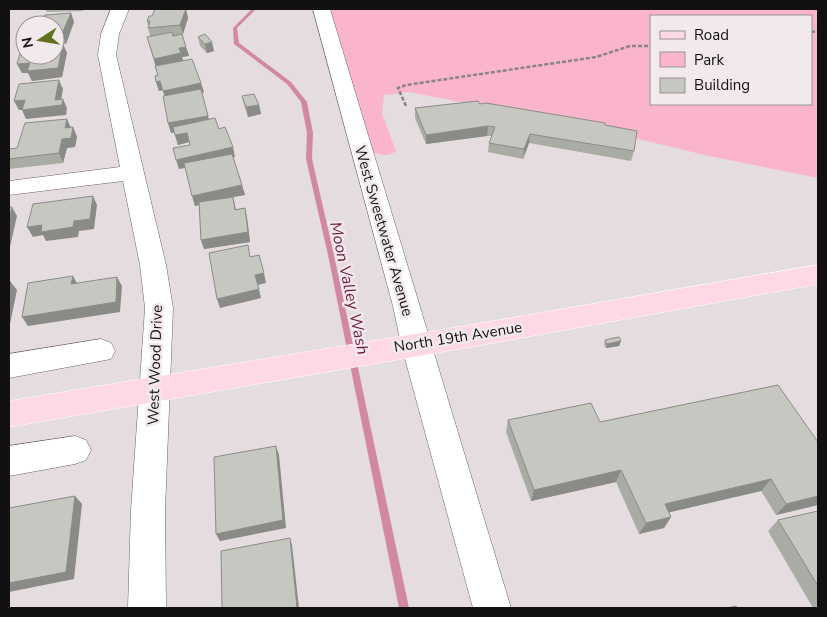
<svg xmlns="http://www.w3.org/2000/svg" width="827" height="617" viewBox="0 0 827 617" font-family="'Nunito Sans',sans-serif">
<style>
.green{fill:#fab5cd;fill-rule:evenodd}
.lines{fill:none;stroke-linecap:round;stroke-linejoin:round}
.stream{fill:#d287a3;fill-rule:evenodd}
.minor-casing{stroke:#6a6365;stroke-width:1}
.major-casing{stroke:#fff;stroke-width:1}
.path{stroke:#898384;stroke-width:2.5;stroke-dasharray:4 2;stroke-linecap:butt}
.minor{fill:#fff;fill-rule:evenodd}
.major{fill:#fed8e5;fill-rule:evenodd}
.wall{fill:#a9aba5}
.shaded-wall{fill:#8a8b86}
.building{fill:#c5c7c0;stroke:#8a8b86}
.labels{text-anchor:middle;stroke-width:5;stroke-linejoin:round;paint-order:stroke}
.street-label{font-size:15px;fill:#121010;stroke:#f2e9ec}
.water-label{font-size:16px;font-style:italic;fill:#711943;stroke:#f2e9ec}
</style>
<rect width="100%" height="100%" fill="#e5dcdf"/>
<path class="green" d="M327 9H818V178L709 156 593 128 409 92 384 95 382 114 396 151C388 158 377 154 368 151ZM651 16H811V104H651Z"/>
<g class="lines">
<path class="stream" d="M252 9H256L237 28 239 43 291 82 307 102 313 133 312 159 334 255 409 608H399L328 255 306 159 307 133 301 102 287 84 234 44 233 28Z"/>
<defs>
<path id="minor" d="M111 9H129L119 34 116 55 166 265 173 308 165 510 166 608H128L131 510 145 308 140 265 123 181 9 195V181L120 167 98 55 101 34Z
M313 9H330L511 608H473L401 344 393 306Z
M101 339 111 343 115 351 111 359 9 378V354Z
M75 436 86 440 91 450 86 460 75 464 9 476V446Z"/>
<path id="major" d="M818 265V284L482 345 9 427V401L482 323Z"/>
</defs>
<use href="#minor" class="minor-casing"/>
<use href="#major" class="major-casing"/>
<path class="path" d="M811 32 818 31
M406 106 398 88 406 85 596 57 630 46H651"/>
<use href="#minor" class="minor"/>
<use href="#major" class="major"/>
</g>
<path class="wall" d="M45 9H84L83 11 47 12Z
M186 9 188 18 183 34H182L189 56 182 57 183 61 204 92 202 93 209 120 219 129 235 157H233L245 195 233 197 236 209 245 208 247 218 250 242 204 249 201 240 199 205 195 206 185 168 179 169 190 145 189 142 178 145 174 132 171 133 168 123 164 95 163 90 159 91 156 82 158 75 147 37 150 36 148 28V26L147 21 152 16Z
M71 13 74 22 66 44H63L67 53 62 77 32 81 28 73H22L25 55 55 44V25L43 18Z
M198 37 214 51 207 53 200 46Z
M242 96 259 105 261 114 248 117 244 105Z
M480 104 605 125 634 151 631 161 529 143 523 159 488 152 489 143 492 136H487L426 144 415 118V108Z
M71 127H73L77 137 75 147 67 148 63 163 9 169V149L17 148Z
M605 340 621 341 619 346 606 348 604 345Z
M508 420 600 422 818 442V505L776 515 761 491 669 512 671 517 664 528 639 534 616 482 531 501 506 432Z
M818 511V608H813L768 531 778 520Z"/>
<path class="shaded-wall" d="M186 9 188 18 183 34 180 25Z
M71 13 74 22 66 44 62 34Z
M212 42 214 51 207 53 205 44Z
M63 44 67 53 62 77 32 81 28 73H22L17 64Z
M186 47 189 56 182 57 184 63 156 68 154 59 179 48Z
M59 80 63 89 60 106 63 99 67 108 66 115 26 119 22 110H19L14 101 25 100H55Z
M160 81 163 90 159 91 156 82Z
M201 83 204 92 166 100 163 91Z
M259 105 261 114 248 117 246 107Z
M208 116 210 125 171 133 168 123Z
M67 119 71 128H65Z
M488 126 487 136 426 144V135Z
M73 127 77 137 75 147 67 148 63 163 59 153 62 139Z
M187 133 189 142 178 145 175 135Z
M530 134 529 143 523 159 524 149Z
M233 147 235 157 179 169 176 160Z
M242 185 245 195 233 197 235 206 237 219 235 210 233 197 195 206 192 196Z
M93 196 97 205 94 229 79 231 78 237 46 241 43 235 33 237 27 227 74 221Z
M12 207 17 216 10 247H9V219Z
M245 208 247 218 250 242 204 249 201 240Z
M264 273 266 283 257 285 255 275Z
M73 276 78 285 71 284Z
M117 277 122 286 120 312 28 326 22 317Z
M10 281 17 290 9 329V290Z
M259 289 261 298 220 308 217 299Z
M621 341 619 346 606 348 607 344Z
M276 446 279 455 286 528 220 541 216 534Z
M621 470 616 482 531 501 534 490Z
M771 479 761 491 658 515 665 504Z
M75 496 82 504 74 579 9 592V583Z
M818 496V505L776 515 786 504Z
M671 517 664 528 639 534 646 523Z
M290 538 292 545 299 608H297Z"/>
<path class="building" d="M155 9H186L180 25 148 28 150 21H147L149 16H152Z
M71 13 62 34 55 35V25H33L36 19 43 18 45 15Z
M172 32 173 36 182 34 186 47 179 48 181 53 154 59 147 37Z
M205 34 212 42 205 44 198 37Z
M63 44 58 68 27 71 30 63 17 64 21 50H25V55H55V45Z
M192 59 201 83 163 91 160 81 156 82 155 76 158 75 155 66Z
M59 80 55 100 63 99 62 105 22 110 25 100 14 101 19 84Z
M201 89 208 116 168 123 163 96Z
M254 94 259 105 246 107 242 96Z
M478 101 480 104 486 103 605 123V125L637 131 634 151 530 134 524 149 489 143 495 127 488 126 426 135 415 108Z
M215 118 219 129 225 127 233 147 176 160 173 148 190 145 187 133 175 135 173 127Z
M67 119 65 128 73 127 71 138 62 139 59 153 9 159V149L17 148 25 123Z
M232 154 242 185 192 196 184 163Z
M93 196 90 219 74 221 73 227 41 232 42 225 27 227 33 204Z
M233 197 235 210 245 208 248 232 201 240 199 202Z
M9 207H12L9 219Z
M248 245 250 257 259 255 264 273 255 275 259 289 217 299 209 253Z
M73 276 71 284 117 277 116 302 22 317 28 283Z
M619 337 621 341 607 344 605 340Z
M778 385 818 442V496L786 504 771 479 665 504 671 517 646 523 621 470 534 490 508 420 591 403 600 422Z
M276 446 283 520 216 534 214 457Z
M75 496 66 572 9 583V508Z
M818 511V586L778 520Z
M290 538 297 608H222L221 551Z
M736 606 737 608H727Z"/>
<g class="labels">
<g class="street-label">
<text transform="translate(384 231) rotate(74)" y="5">West Sweetwater Avenue</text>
<text transform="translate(458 337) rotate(-9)" y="5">North 19th Avenue</text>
<text transform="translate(155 365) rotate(-88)" y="5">West Wood Drive</text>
</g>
<g class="water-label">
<text transform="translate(350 288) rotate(78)" y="6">Moon Valley Wash</text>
</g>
</g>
<rect width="827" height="617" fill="none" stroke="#121010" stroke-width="20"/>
<rect x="650" y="15" width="162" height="90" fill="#f2e9ec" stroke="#989294"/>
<rect x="660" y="31" width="25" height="8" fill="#fed8e5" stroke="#989294"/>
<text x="694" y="40" font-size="15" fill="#121010">Road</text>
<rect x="660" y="52" width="25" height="15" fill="#fab5cd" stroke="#989294"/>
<text x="694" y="65" font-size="15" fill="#121010">Park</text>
<rect x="660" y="78" width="25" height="15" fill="#c5c7c0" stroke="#989294"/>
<text x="694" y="90" font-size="15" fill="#121010">Building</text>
<g transform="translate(40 40) rotate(258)"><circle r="24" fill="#f2e9ec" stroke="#989294"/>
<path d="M0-4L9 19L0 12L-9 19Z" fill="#62721f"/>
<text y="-8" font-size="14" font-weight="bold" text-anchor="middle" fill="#121010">N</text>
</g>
</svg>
